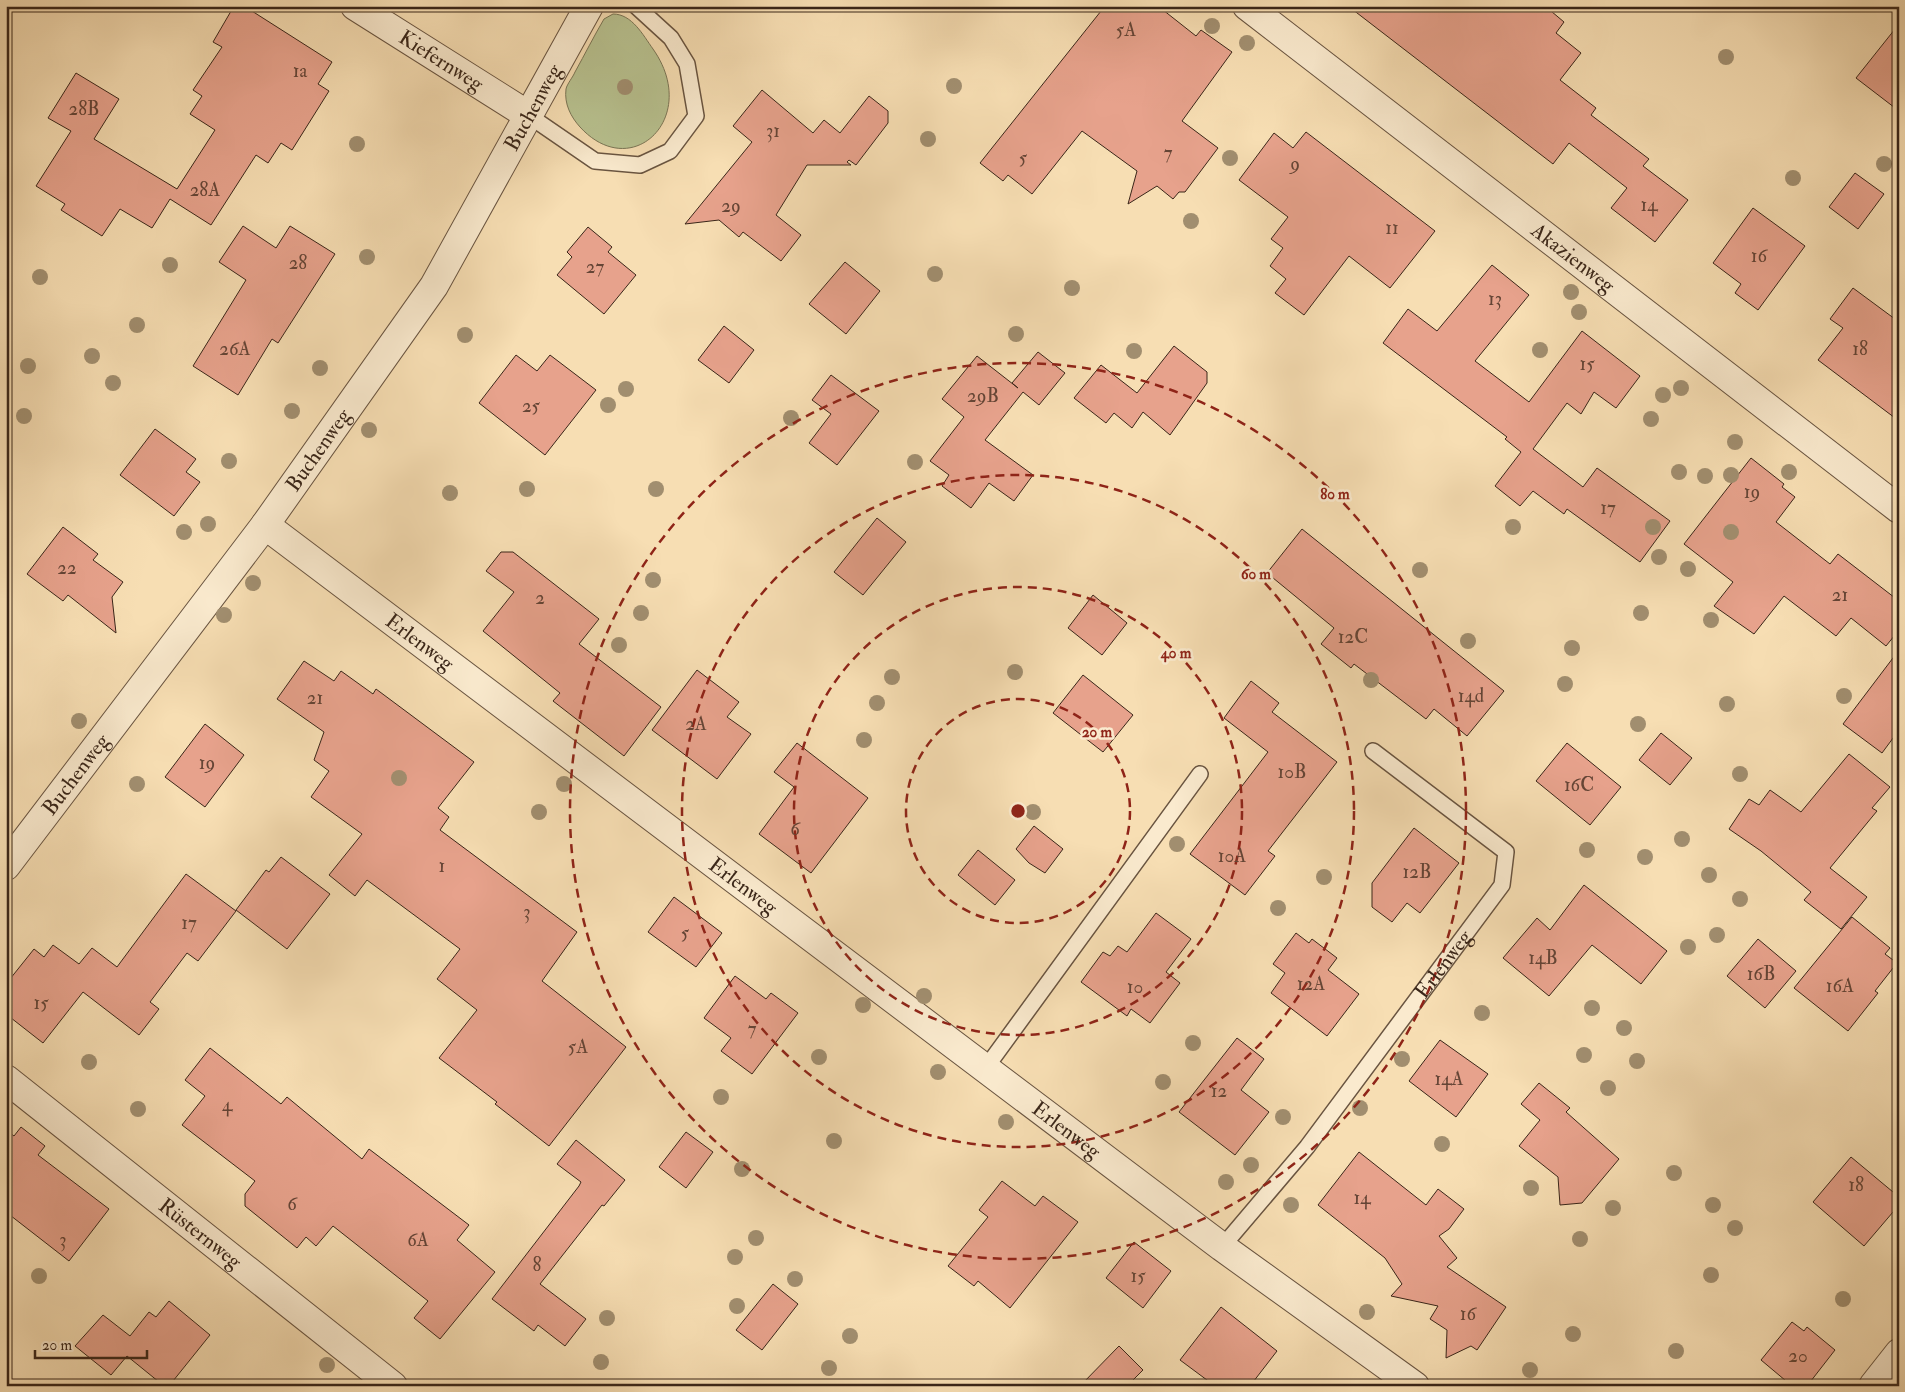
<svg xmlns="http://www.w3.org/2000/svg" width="1905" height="1392" viewBox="0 0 1905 1392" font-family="'IM FELL Double Pica',serif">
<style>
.grass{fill:#b8c290;stroke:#797454}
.building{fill:#e7a28c;stroke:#3a2619}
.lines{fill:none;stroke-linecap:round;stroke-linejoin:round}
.service-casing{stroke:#695440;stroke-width:18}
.minor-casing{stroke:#695440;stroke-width:30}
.service{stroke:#faeace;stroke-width:15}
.minor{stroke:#faeace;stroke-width:28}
.tree{fill:#a18e6f}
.ring{fill:none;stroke:#8f2418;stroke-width:2.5;stroke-dasharray:9 6}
.labels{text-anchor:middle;stroke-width:5;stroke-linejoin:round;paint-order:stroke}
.number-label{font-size:19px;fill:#654536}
.street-label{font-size:21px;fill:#3a2619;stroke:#faeace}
.centre{fill:#8f2418;stroke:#faeace;stroke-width:2.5}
.ring-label{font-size:15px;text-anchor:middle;font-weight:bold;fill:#8f2418;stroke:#faeace;stroke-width:5;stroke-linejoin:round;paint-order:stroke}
</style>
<rect width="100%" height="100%" fill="#f7deb3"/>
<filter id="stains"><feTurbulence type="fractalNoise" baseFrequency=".004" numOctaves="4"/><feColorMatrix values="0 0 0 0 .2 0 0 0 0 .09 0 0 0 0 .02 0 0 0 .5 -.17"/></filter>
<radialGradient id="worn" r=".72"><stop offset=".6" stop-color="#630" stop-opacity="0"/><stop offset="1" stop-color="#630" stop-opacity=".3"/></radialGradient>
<path class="grass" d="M613 14C632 14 643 35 653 49 701 117 632 184 580 127 571 117 564 104 566 89 567 84 573 77 575 72 585 54 594 36 604 19Z"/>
<path class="building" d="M234 6H244L332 62 318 84 329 91 292 150 281 143 268 163 256 155 211 225 170 199 152 228 120 209 102 236 61 210 65 204 36 186 71 131 48 118 76 73 119 99 94 139 177 189 215 130 190 114 202 96 193 90 222 47 213 42Z
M1105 6H1158L1196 36 1201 30 1232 52 1182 121 1218 148 1185 192H1179L1173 199 1157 186 1128 204 1137 171 1082 131 1032 194 1008 175 1003 181 980 163Z
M1348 6H1545L1564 22 1556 33 1581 53 1560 80 1596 108 1591 115 1649 159 1643 166 1688 200 1655 242 1611 208 1627 188 1569 143 1553 164Z
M1899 24V111L1856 78Z
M762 90 813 133 824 120 840 133 869 96 888 111V123L856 165 849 160 847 162 851 165H807L776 215 801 235 781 261 743 232 739 237 719 220 685 224 752 142 733 126Z
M1306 132 1435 231 1390 288 1349 256 1304 315 1275 293 1286 279 1270 266 1283 248 1271 239 1288 217 1239 180 1274 133 1293 148Z
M1855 173 1884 194 1858 229 1829 207Z
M1753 208 1805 246 1758 310 1735 293 1741 284 1713 263Z
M243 226 276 248 290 226 335 254 278 343 272 339 238 395 193 366 246 280 219 262Z
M588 227 612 247 608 252 636 275 604 314 557 275 572 257 567 252Z
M845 262 880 291 846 334 809 304Z
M1492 265 1529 295 1475 361 1529 402 1582 331 1640 376 1616 408 1594 392 1581 414 1567 403 1533 449 1583 487 1597 468 1670 521 1640 562 1567 509 1564 514 1533 491 1520 506 1495 486 1521 452 1505 439 1507 437 1383 343 1408 309 1437 331Z
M1853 288 1899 322V421L1818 360 1843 328 1830 319Z
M724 326 754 350 729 383 698 360Z
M1174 346 1207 372V383L1170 435 1143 412 1132 428 1114 413 1106 423 1074 398 1101 365 1137 393Z
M1038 352 1065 373 1039 405 1023 392 985 440 1033 475 1014 501 989 483 971 508 942 486 949 475 930 461 964 417 942 399 977 356 1018 388 1012 383Z
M516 355 537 371 550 355 596 390 545 455 479 403Z
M831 375 879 411 837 465 809 443 831 414 812 400Z
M155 429 196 459 186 472 200 482 174 516 120 475Z
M1751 458 1784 484 1782 487 1795 497 1776 522 1830 564 1838 554 1899 601V630L1886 646 1851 618 1836 636 1784 596 1754 634 1714 606 1733 582 1684 544Z
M877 518 906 542 863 595 834 572Z
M63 527 98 554 93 560 123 582 112 597 116 633 68 595 63 601 27 574Z
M1302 529 1504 691 1467 736 1434 709 1426 719 1354 664 1351 668 1321 644 1334 628 1267 573Z
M501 552H513L599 619 579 644 661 707 624 756 553 701 560 693 483 631 514 592 486 571Z
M1093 595 1127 623 1102 655 1068 628Z
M1899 650V730L1882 753 1843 724Z
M304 661 334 681 341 671 373 694 376 689 474 762 438 808 449 817 440 830 577 932 542 981 626 1047 549 1146 495 1104 497 1102 439 1058 477 1010 437 979 460 949 367 880 355 896 329 875 362 834 311 797 329 771 314 760 324 732 277 699Z
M697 670 739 702 727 717 751 734 717 779 652 730Z
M1083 675 1133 715 1103 752 1053 713Z
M1251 681 1279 703 1272 712 1337 762 1268 851 1275 856 1245 895 1190 854 1268 752 1224 718Z
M205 724 244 755 205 807 165 777Z
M1661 733 1692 758 1670 785 1639 760Z
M797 743 868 798 811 873 759 834 794 787 774 772Z
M1567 743 1621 787 1590 825 1536 781Z
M1849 754 1890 787 1872 808 1877 811 1830 868 1867 897 1841 929 1804 900 1811 892 1761 851 1729 829 1749 799 1759 805 1770 790 1801 812Z
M1034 826 1063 849 1045 873 1029 863 1016 849Z
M1414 828 1459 863 1420 913 1407 903 1392 922 1372 907V883Z
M978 850 1015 880 995 905 958 875Z
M281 857 330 894 287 949 236 910 266 870 269 872Z
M186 874 236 911 198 961 187 953 150 1002 159 1009 139 1035 83 992 43 1043 6 1014V984L34 949 44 957 53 945 79 964 92 948 117 967Z
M1584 885 1667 951 1641 984 1592 945 1549 996 1503 958 1537 918 1550 930Z
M674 897 722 933 696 967 648 932Z
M1156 913 1191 939 1166 972 1180 983 1150 1023 1131 1009 1127 1016 1081 982 1103 952 1110 956 1118 946 1127 952Z
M1852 917 1890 948 1885 954 1897 963 1875 991 1878 993 1848 1031 1794 988Z
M1296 933 1309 943 1312 939 1337 958 1328 970 1359 994 1327 1036 1271 993 1285 973 1273 964Z
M1758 939 1796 971 1765 1008 1727 976Z
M735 976 766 999 771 993 798 1013 752 1074 721 1051 731 1038 704 1018Z
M1237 1038 1264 1059 1241 1090 1269 1112 1235 1155 1179 1112Z
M1440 1040 1488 1074 1456 1117 1409 1081Z
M210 1048 281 1104 287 1097 362 1159 369 1149 469 1225 457 1240 495 1272 440 1339 414 1318 428 1301 333 1226 316 1246 306 1237 297 1248 245 1206V1194L255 1181 182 1125 205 1096 185 1080Z
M1539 1083 1570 1108 1566 1112 1619 1159 1582 1203 1560 1205 1558 1177 1519 1146 1540 1120 1521 1104Z
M21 1127 45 1146 38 1155 109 1209 69 1261 6 1212V1130L14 1136Z
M686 1132 713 1152 686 1188 659 1167Z
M576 1140 625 1180 604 1206 602 1205 540 1284 586 1319 565 1346 538 1325 534 1331 492 1299 579 1186 581 1182 557 1164Z
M1359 1152 1426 1205 1438 1189 1464 1209 1449 1229 1439 1236 1457 1258 1447 1267 1506 1307 1477 1350 1471 1346 1446 1358 1447 1330 1430 1319 1438 1306 1391 1296 1402 1284 1385 1258 1318 1205Z
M1851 1157 1899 1197V1205L1864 1246 1813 1202Z
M1002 1181 1035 1206 1043 1196 1078 1222 1010 1308 978 1281 974 1286 948 1266 988 1217 979 1210Z
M1134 1242 1171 1271 1143 1308 1106 1278Z
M773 1284 798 1304 762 1350 736 1330Z
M169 1301 210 1335 169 1386H164L127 1356 111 1375 75 1346 103 1315 130 1336 149 1312 156 1317Z
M1221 1307 1277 1351 1250 1386H1215L1180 1360Z
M1792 1322 1804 1331 1807 1327 1835 1350 1807 1386H1792L1761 1360Z
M1119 1346 1143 1370 1127 1386H1080Z"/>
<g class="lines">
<defs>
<g id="service">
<path d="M528 115 595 161 640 165 670 151 696 116 687 64 671 38 636 6"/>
<path d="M985 1069 1200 774"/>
<path id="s1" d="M1222 1247 1307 1147 1502 885 1506 852 1373 751"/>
</g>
<g id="minor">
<path id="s2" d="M355 6 528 115"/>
<path id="s3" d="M1247 6 1899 509"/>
<path id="s4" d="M265 525 1222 1247 1415 1386"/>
<path id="s5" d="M6 866 265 525 434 286 589 6"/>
<path id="s6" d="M6 1079 393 1386"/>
<path d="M1873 1386 1899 1353"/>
</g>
</defs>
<use href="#service" class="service-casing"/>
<use href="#minor" class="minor-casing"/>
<use href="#service" class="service"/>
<use href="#minor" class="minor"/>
</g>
<g class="tree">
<circle cx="1212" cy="26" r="8"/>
<circle cx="1247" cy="43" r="8"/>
<circle cx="1726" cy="57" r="8"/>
<circle cx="954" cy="86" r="8"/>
<circle cx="625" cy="87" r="8"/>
<circle cx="928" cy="139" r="8"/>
<circle cx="357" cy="144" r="8"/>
<circle cx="1230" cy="158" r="8"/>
<circle cx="1884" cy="164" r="8"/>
<circle cx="1793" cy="178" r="8"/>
<circle cx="1191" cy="221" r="8"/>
<circle cx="367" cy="257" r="8"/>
<circle cx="170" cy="265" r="8"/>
<circle cx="935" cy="274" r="8"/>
<circle cx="40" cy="277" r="8"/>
<circle cx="1072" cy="288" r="8"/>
<circle cx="1571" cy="292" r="8"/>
<circle cx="1579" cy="312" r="8"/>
<circle cx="137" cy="325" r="8"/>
<circle cx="1016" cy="334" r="8"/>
<circle cx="465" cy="335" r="8"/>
<circle cx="1540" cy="350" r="8"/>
<circle cx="1134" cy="351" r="8"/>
<circle cx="92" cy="356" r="8"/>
<circle cx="28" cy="366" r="8"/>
<circle cx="320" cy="368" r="8"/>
<circle cx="113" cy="383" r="8"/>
<circle cx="1681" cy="388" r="8"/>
<circle cx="626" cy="389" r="8"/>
<circle cx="1663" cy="395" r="8"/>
<circle cx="608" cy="405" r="8"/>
<circle cx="292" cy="411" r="8"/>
<circle cx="24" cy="416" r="8"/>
<circle cx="791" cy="418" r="8"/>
<circle cx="1651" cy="419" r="8"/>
<circle cx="369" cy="430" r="8"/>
<circle cx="1735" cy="442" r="8"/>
<circle cx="229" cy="461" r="8"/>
<circle cx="915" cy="462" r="8"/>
<circle cx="1679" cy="472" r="8"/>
<circle cx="1789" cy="472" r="8"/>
<circle cx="1731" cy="475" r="8"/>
<circle cx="1705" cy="476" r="8"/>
<circle cx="527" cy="489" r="8"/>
<circle cx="656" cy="489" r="8"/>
<circle cx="450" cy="493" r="8"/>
<circle cx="208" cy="524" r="8"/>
<circle cx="1513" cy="527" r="8"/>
<circle cx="1653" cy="527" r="8"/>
<circle cx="184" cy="532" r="8"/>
<circle cx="1731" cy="532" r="8"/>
<circle cx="1659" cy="557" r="8"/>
<circle cx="1688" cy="569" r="8"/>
<circle cx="1420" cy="570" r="8"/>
<circle cx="653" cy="580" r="8"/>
<circle cx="253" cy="583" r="8"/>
<circle cx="641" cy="613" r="8"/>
<circle cx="1641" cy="613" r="8"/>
<circle cx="224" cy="615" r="8"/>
<circle cx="1711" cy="620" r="8"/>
<circle cx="1468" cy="641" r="8"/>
<circle cx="619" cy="645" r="8"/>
<circle cx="1572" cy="648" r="8"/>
<circle cx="1015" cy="672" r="8"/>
<circle cx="892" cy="677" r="8"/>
<circle cx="1371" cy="680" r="8"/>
<circle cx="1565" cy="684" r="8"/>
<circle cx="1844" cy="696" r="8"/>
<circle cx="877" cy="703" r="8"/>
<circle cx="1727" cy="704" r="8"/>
<circle cx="79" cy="721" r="8"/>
<circle cx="1638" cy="724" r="8"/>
<circle cx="864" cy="740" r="8"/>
<circle cx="1740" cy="774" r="8"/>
<circle cx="399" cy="778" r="8"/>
<circle cx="137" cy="784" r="8"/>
<circle cx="564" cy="784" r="8"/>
<circle cx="539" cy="812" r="8"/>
<circle cx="1033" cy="812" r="8"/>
<circle cx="1682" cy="839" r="8"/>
<circle cx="1177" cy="844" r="8"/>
<circle cx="1587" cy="850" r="8"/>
<circle cx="1645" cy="857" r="8"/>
<circle cx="1709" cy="875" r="8"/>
<circle cx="1324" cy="877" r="8"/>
<circle cx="1740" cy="899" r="8"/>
<circle cx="1278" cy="908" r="8"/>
<circle cx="1717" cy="935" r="8"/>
<circle cx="1688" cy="947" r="8"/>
<circle cx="924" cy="996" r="8"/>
<circle cx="863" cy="1005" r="8"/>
<circle cx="1592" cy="1008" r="8"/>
<circle cx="1482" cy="1013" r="8"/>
<circle cx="1624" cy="1028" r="8"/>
<circle cx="1193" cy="1043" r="8"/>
<circle cx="1584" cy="1055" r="8"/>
<circle cx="819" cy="1057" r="8"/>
<circle cx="1402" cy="1059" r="8"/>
<circle cx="1637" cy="1061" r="8"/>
<circle cx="89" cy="1062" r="8"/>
<circle cx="938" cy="1072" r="8"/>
<circle cx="1163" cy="1082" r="8"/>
<circle cx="1608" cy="1088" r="8"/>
<circle cx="721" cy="1097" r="8"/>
<circle cx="1360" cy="1108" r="8"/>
<circle cx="138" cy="1109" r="8"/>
<circle cx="1283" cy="1117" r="8"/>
<circle cx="1006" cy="1122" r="8"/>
<circle cx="834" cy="1141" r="8"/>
<circle cx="1442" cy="1144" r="8"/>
<circle cx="1251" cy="1165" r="8"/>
<circle cx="742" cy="1169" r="8"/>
<circle cx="1674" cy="1173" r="8"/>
<circle cx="1226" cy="1182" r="8"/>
<circle cx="1531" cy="1188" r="8"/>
<circle cx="1291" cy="1205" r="8"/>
<circle cx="1713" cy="1205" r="8"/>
<circle cx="1613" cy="1208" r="8"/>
<circle cx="1735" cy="1228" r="8"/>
<circle cx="756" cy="1238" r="8"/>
<circle cx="1580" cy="1239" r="8"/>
<circle cx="735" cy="1257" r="8"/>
<circle cx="1711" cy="1275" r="8"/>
<circle cx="39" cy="1276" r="8"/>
<circle cx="795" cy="1279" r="8"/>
<circle cx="1843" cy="1299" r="8"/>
<circle cx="737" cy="1306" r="8"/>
<circle cx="1367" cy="1312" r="8"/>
<circle cx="607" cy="1318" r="8"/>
<circle cx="1573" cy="1334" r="8"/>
<circle cx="850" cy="1336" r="8"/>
<circle cx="1676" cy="1351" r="8"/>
<circle cx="601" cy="1362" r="8"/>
<circle cx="327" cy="1365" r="8"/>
<circle cx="829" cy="1368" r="8"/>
<circle cx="1530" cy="1370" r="8"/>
</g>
<g class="ring">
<circle cx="1018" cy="811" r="112"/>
<circle cx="1018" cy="811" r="224"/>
<circle cx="1018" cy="811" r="336"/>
<circle cx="1018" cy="811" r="448"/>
</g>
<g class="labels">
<g class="number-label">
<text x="1126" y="36">5A</text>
<text x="300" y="77">1a</text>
<text x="84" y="115">28B</text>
<text x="773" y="137">31</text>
<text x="1168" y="159">7</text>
<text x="1023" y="164">5</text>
<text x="1295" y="170">9</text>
<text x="205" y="196">28A</text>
<text x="1649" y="211">14</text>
<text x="731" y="212">29</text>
<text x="1392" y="234">11</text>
<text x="1759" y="262">16</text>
<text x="298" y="269">28</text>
<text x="595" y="273">27</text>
<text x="1495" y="305">13</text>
<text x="235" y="355">26A</text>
<text x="1860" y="355">18</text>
<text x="1587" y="370">15</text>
<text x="983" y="402">29B</text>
<text x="531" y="412">25</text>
<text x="1752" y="498">19</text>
<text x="1608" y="514">17</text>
<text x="67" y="574">22</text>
<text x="1840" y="601">21</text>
<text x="540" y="604">2</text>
<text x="1353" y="643">12C</text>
<text x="1471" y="702">14d</text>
<text x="315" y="704">21</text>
<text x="696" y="730">2A</text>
<text x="207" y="769">19</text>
<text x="1292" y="778">10B</text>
<text x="1579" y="791">16C</text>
<text x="795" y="835">6</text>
<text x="1232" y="862">10A</text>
<text x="442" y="872">1</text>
<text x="1417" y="878">12B</text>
<text x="527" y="918">3</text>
<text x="189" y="929">17</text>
<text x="685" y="939">5</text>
<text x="1543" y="964">14B</text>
<text x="1761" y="980">16B</text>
<text x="1311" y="990">12A</text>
<text x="1840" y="992">16A</text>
<text x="1135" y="993">10</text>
<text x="41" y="1009">15</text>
<text x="752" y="1035">7</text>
<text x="578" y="1053">5A</text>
<text x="1449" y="1085">14A</text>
<text x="1219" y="1097">12</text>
<text x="227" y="1111">4</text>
<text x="1856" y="1191">18</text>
<text x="1362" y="1204">14</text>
<text x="292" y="1210">6</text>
<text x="63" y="1246">3</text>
<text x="418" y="1246">6A</text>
<text x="537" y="1271">8</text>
<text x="1138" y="1282">15</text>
<text x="1468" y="1320">16</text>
<text x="1798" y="1362">20</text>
</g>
<g class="street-label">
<text dy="7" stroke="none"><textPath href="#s2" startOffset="102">Kiefernweg</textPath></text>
<text dy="7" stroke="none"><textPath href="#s5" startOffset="925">Buchenweg</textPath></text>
<text dy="7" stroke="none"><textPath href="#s3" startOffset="412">Akazienweg</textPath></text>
<text dy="7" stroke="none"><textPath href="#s5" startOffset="520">Buchenweg</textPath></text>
<text dy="7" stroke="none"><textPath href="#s4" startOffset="194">Erlenweg</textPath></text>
<text dy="7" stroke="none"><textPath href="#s5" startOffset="115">Buchenweg</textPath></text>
<text dy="7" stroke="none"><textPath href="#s4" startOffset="599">Erlenweg</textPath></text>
<text dy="7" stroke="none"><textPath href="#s1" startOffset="359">Erlenweg</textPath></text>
<text dy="7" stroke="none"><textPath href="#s4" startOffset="1004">Erlenweg</textPath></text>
<text dy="7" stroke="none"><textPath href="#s6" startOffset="248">Rüsternweg</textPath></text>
</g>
</g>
<circle cx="1018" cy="811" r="8" class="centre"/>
<g class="ring-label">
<text x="1335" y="499">80 m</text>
<text x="1256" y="579">60 m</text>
<text x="1176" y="658">40 m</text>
<text x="1097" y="737">20 m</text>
</g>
<rect width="1905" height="1392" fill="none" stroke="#f7deb3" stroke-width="25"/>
<rect x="8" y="8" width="1890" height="1377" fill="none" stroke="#3a2619" stroke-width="2.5"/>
<rect x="12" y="12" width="1880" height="1367" fill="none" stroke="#3a2619"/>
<path d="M35 1350v8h112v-8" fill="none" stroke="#3a2619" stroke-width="2.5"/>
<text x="42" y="1350" font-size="15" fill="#3a2619" stroke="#faeace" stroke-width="4" paint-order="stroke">20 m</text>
<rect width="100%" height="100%" filter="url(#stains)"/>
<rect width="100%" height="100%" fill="url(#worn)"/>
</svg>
